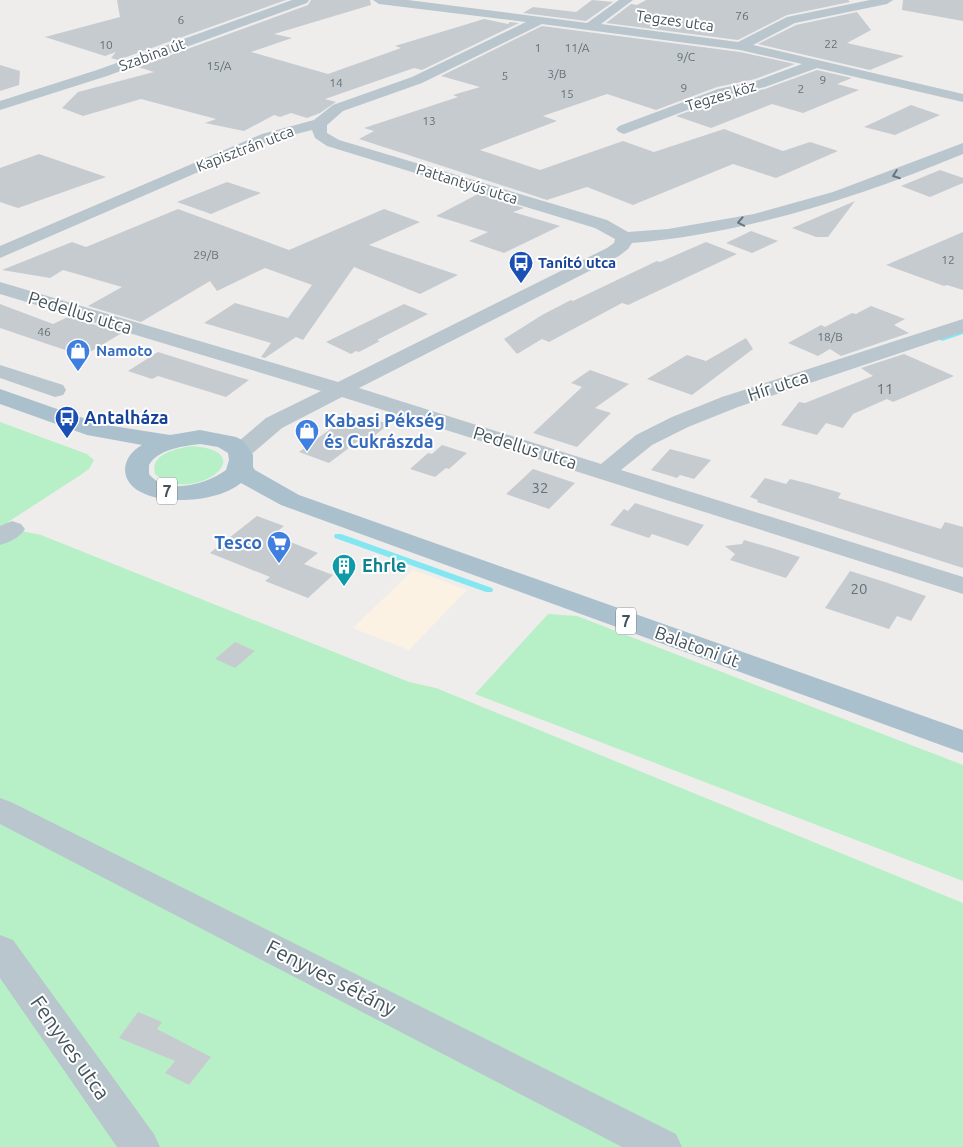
<svg xmlns="http://www.w3.org/2000/svg" width="963" height="1147" viewBox="0 0 963 1147" font-family="Ubuntu,sans-serif">
<style>
.commercial{fill:#fcf2e3}
.green{fill:#b7f0c6}
.lines{fill:none;stroke-linecap:round;stroke-linejoin:round}
.stream{fill:#82e7f0;fill-rule:evenodd}
.building{fill:#c6cbd0}
.minor{fill:#b9c6cd;fill-rule:evenodd}
.primary{fill:#aac0cd;fill-rule:evenodd}
.oneway{stroke:#67767c}
.labels{text-anchor:middle;stroke-width:4;stroke-linejoin:round;paint-order:stroke}
.far-number-label{font-size:12px;fill:#647178}
.far-street-label{font-size:15px;fill:#44535a;stroke:#fff}
.far-transit-label{font-size:15px;font-weight:bold;fill:#164399;stroke:#fff;text-anchor:start}
.far-shop-label{font-size:15px;font-weight:bold;fill:#366cbe;stroke:#fff;text-anchor:start}
.number-label{font-size:15px;fill:#647178}
.shield{fill:#fff;stroke:#7c878c;stroke-width:1}
.shield-label{font-size:16px;font-weight:bold;fill:#44535a}
.street-label{font-size:18px;fill:#44535a;stroke:#fff}
.transit-label{font-size:18px;font-weight:bold;fill:#164399;stroke:#fff;text-anchor:start}
.shop-label{font-size:18px;font-weight:bold;fill:#366cbe;stroke:#fff;text-anchor:start}
.culture-label{font-size:18px;font-weight:bold;fill:#0d838f;stroke:#fff;text-anchor:start}
.near-street-label{font-size:21px;fill:#44535a;stroke:#fff}
</style>
<rect width="100%" height="100%" fill="#efecec"/>
<path class="commercial" d="M413 570 467 590 409 650 353 628Z"/>
<path class="green" d="M0 422 87 454 94 460 89 469 79 476 8 522 12 529 41 535 409 682 436 688 963 903V1147H0Z
M193 446C265 452 191 507 155 474 149 453 179 448 193 446Z
M548 614 577 616 963 765V881L475 694Z"/>
<g class="lines">
<path class="stream" d="M963 330V334L942 341 939 339Z
M335 534H341L492 588 493 590 492 592H486L335 538 334 536Z"/>
</g>
<path class="building" d="M117 0H286L118 60 111 58 116 52 105 56 45 37 120 17Z
M311 0H370L371 5 274 34 292 38 251 52 328 74 401 48 395 46 484 19 508 24 510 22 519 23 422 70 414 68 325 99 336 102 320 113 307 118 291 113 280 117 274 115 244 131 205 123 216 119 141 99 83 116 62 108 78 92 154 72 138 67 308 5Z
M592 0 613 2 586 21 523 13 533 7 576 12Z
M646 0H848L850 2 787 15 738 40 606 23 631 4 637 5Z
M903 0H963V21L902 10Z
M857 12 871 30 847 43 904 56 870 70 758 44 796 25Z
M542 26 740 52 795 64 755 79 717 87 656 110 607 94 543 116 557 121 480 150 540 170 623 141 654 152 724 129 783 151 810 142 838 151 776 178 733 164 633 205 587 187 547 200 359 139 374 131 364 128 458 97 453 95 480 87 441 76Z
M0 65 20 71 19 85 0 91Z
M817 70 852 78 837 84 859 90 803 113 772 104 711 128 676 116 728 97 765 89Z
M911 105 940 115 895 135 864 127Z
M39 154 106 177 18 208 0 202V168Z
M940 170 963 178V183L930 197 901 186Z
M227 182 261 193 211 214 177 202Z
M478 194 524 208 513 212 560 226 504 253 469 241 488 232 436 216Z
M855 201 828 237H816L792 228Z
M178 209 289 250 384 209 420 222 369 245 458 275 420 294 354 267 303 340 296 337 265 358 261 357 271 343 204 323 235 303 288 318 312 285 265 268 217 291 210 281 141 322 88 306 122 287 63 270 50 278 2 270 72 242 86 247Z
M751 231 778 241 752 253 726 243Z
M963 232V290L947 285 944 286 886 265Z
M706 242 737 254 628 305 622 303 549 342 542 339 517 354 504 339 542 315 571 300 573 301 657 261 660 262Z
M0 304 53 324 68 317 122 333 83 356 0 328Z
M404 304 428 314 377 340 380 341 359 352 356 351 351 354 326 342Z
M871 306 905 319 894 325 909 333 841 356 830 349 818 356 788 343 821 325 825 327 852 313 856 314Z
M746 338 753 349 692 395 647 379 687 355 706 361Z
M158 352 222 372 249 380 226 397 158 376 152 379 128 371Z
M904 354 954 376 893 402 887 399 853 414 843 428 826 423 817 435 781 425 799 402 805 403 873 376 861 368Z
M590 370 629 384 595 408 611 413 577 447 533 433 582 387 571 383Z
M351 414 363 420 366 417 389 424 369 440 362 438 329 463 299 452Z
M442 445 467 453 449 469 446 468 435 477 410 469 428 453 432 454Z
M670 449 711 460 694 479 680 475 677 478 651 470Z
M533 469 575 483 549 509 506 494Z
M765 478 786 484 790 479 810 484 841 493 838 498 941 529 945 522 963 527V568L757 502 758 500 750 497Z
M635 503 669 514 704 525 688 546 652 534 649 538 610 525 624 509 628 511Z
M257 516 284 526 273 535 318 553 304 564 333 575 308 598 265 581 270 577 210 553Z
M744 540 772 548 800 557 786 578 730 560 735 554 725 546 742 544Z
M850 571 885 582 926 596 911 621 897 616 889 629 825 608Z
M235 642 255 651 235 668 215 659Z
M138 1012 162 1022 157 1029 211 1057 189 1085 165 1073 175 1061 119 1038Z"/>
<g class="lines">
<path class="minor" d="M292 0H309L307 3 107 76 0 110V101L97 70Z
M373 0H408L587 23 619 0H633L601 24 738 42 787 17 870 0H893L887 4 795 23 753 45 963 94V102L817 68 765 87 727 95 624 134 619 132 616 129 619 126 718 89 756 81 802 64 740 50 542 24 422 83 343 111 327 125V133L339 140 607 220 628 232 668 229 754 214 833 192 963 143V154C856 198 748 233 632 243L628 249 619 256 359 388 601 464 636 435 672 417 722 397 963 319V332L738 407 688 427 652 445 621 470 963 577V594L342 397 282 428 248 457 240 459 232 457 228 452 232 447 266 418 321 391 0 294V282L338 382 607 248 614 243 615 239 595 228 327 146 315 138 312 130 272 140 0 258V246L262 134 314 120 333 105 412 77 526 22 379 4Z
M0 365 63 385 66 390 63 395 55 397 0 378Z
M12 521 21 524 25 529C19 538 10 542 0 545V526Z
M0 798 11 802 676 1134 682 1147H622L0 824Z
M0 935 13 940 154 1134 160 1147H117L0 978Z"/>
<path class="primary" d="M0 389 100 424 170 435 200 430 236 437 242 440 250 450 253 455V467L255 470 299 495 963 730V753L281 505 241 483C219 501 171 505 145 494 119 484 119 458 142 445L87 435 0 404ZM200 444 218 447 228 453 229 460 226 470C208 484 166 496 149 474V465C158 449 184 446 200 444Z"/>
</g>
<defs><path id="oneway-chevron" d="M-2-3.5L2.5 0L-2 3.5" fill="none" stroke-width="1.6" stroke-linecap="round" stroke-linejoin="round" transform="scale(1.25)"/></defs>
<g class="oneway">
<use href="#oneway-chevron" transform="translate(896 175) rotate(160)"/>
<use href="#oneway-chevron" transform="translate(741 222) rotate(169)"/>
</g>
<defs>
<symbol id="bus-pin" viewBox="-11 -11 22 30"><path d="M0 17L-7.5 6A9.5 9.5 0 1 1 7.5 6Z" fill="#1a4fb4" stroke="#fff"/><path d="M-5-6H5V4H4V6H2V4H-2V6H-4V4H-5ZM-3.5-4V0h7V-4ZM-3.5 1.2v1.5H-2V1.2ZM2 1.2v1.5H3.5V1.2Z" fill="#fff"/></symbol>
<symbol id="shop-pin" viewBox="-11 -11 22 30"><path d="M0 17L-7.5 6A9.5 9.5 0 1 1 7.5 6Z" fill="#3f7fe0" stroke="#fff"/><path d="M-5-2.5h2.3a2.7 3.5 0 0 1 5.4 0H5L5.5 6h-11ZM-1.5-2.5h3a1.5 2.3 0 0 0-3 0Z" fill="#fff"/></symbol>
<symbol id="supermarket-pin" viewBox="-11 -11 22 30"><path d="M0 17L-7.5 6A9.5 9.5 0 1 1 7.5 6Z" fill="#3f7fe0" stroke="#fff"/><path d="M-6-5.5h2.5l.6 2H6L4.5 2H-2.5L-4.4-4H-6ZM-1.5 3.2a1.3 1.3 0 1 0 .1 0ZM3 3.2a1.3 1.3 0 1 0 .1 0Z" fill="#fff"/></symbol>
<symbol id="building-pin" viewBox="-11 -11 22 30"><path d="M0 17L-7.5 6A9.5 9.5 0 1 1 7.5 6Z" fill="#0f9aa8" stroke="#fff"/><path d="M-4-6H4V6H1V3H-1V6H-4ZM-2.5-4.3h1.7v1.8h-1.7ZM.8-4.3h1.7v1.8H.8ZM-2.5-1h1.7V.8h-1.7ZM.8-1h1.7V.8H.8Z" fill="#fff"/></symbol>
</defs>
<g fill-rule="evenodd">
<use href="#bus-pin" x="507" y="249" width="28" height="38"/>
<use href="#shop-pin" x="64" y="337" width="28" height="38"/>
<use href="#bus-pin" x="53" y="404" width="28" height="38"/>
<use href="#shop-pin" x="293" y="417" width="28" height="38"/>
<use href="#supermarket-pin" x="265" y="529" width="28" height="38"/>
<use href="#building-pin" x="330" y="552" width="28" height="38"/>
</g>
<g class="labels">
<g class="far-number-label">
<text x="742" y="20">76</text>
<text x="181" y="24">6</text>
<text x="831" y="48">22</text>
<text x="106" y="49">10</text>
<text x="538" y="52">1</text>
<text x="577" y="52">11/A</text>
<text x="686" y="61">9/C</text>
<text x="219" y="70">15/A</text>
<text x="557" y="78">3/B</text>
<text x="505" y="80">5</text>
<text x="823" y="84">9</text>
<text x="336" y="87">14</text>
<text x="684" y="92">9</text>
<text x="801" y="93">2</text>
<text x="567" y="98">15</text>
<text x="429" y="125">13</text>
<text x="206" y="259">29/B</text>
<text x="948" y="264">12</text>
<text x="44" y="336">46</text>
<text x="830" y="341">18/B</text>
</g>
<g class="far-street-label">
<text transform="translate(675 21) rotate(8)" y="5">Tegzes utca</text>
<text transform="translate(152 55) rotate(-20)" y="5">Szabina út</text>
<text transform="translate(721 96) rotate(-17)" y="5">Tegzes köz</text>
<text transform="translate(245 149) rotate(-21)" y="5">Kapisztrán utca</text>
<text transform="translate(467 184) rotate(17)" y="5">Pattantyús utca</text>
</g>
<g class="far-transit-label">
<text x="538" y="268">Tanító utca</text>
</g>
<g class="far-shop-label">
<text x="96" y="356">Namoto</text>
</g>
<g class="number-label">
<text x="885" y="394">11</text>
<text x="540" y="493">32</text>
<text x="859" y="594">20</text>
</g>
<g class="shield">
<rect x="157" y="477.5" width="20" height="27" rx="4"/>
<rect x="616" y="607.5" width="20" height="27" rx="4"/>
</g>
<g class="shield-label">
<text x="167" y="497">7</text>
<text x="626" y="627">7</text>
</g>
<g class="street-label">
<text transform="translate(80 313) rotate(17)" y="6">Pedellus utca</text>
<text transform="translate(778 386) rotate(-18)" y="6">Hír utca</text>
<text transform="translate(525 448) rotate(17)" y="6">Pedellus utca</text>
<text transform="translate(697 647) rotate(20)" y="6">Balatoni út</text>
</g>
<g class="transit-label">
<text x="84" y="424">Antalháza</text>
</g>
<g class="shop-label">
<text x="324" y="427">Kabasi Pékség<tspan x="324" dy="21">és Cukrászda</tspan></text>
<text x="262" y="549" text-anchor="end">Tesco</text>
</g>
<g class="culture-label">
<text x="362" y="572">Ehrle</text>
</g>
<g class="near-street-label">
<text transform="translate(331 978) rotate(27)" y="7">Fenyves sétány</text>
<text transform="translate(70 1048) rotate(55)" y="7">Fenyves utca</text>
</g>
</g>
</svg>
